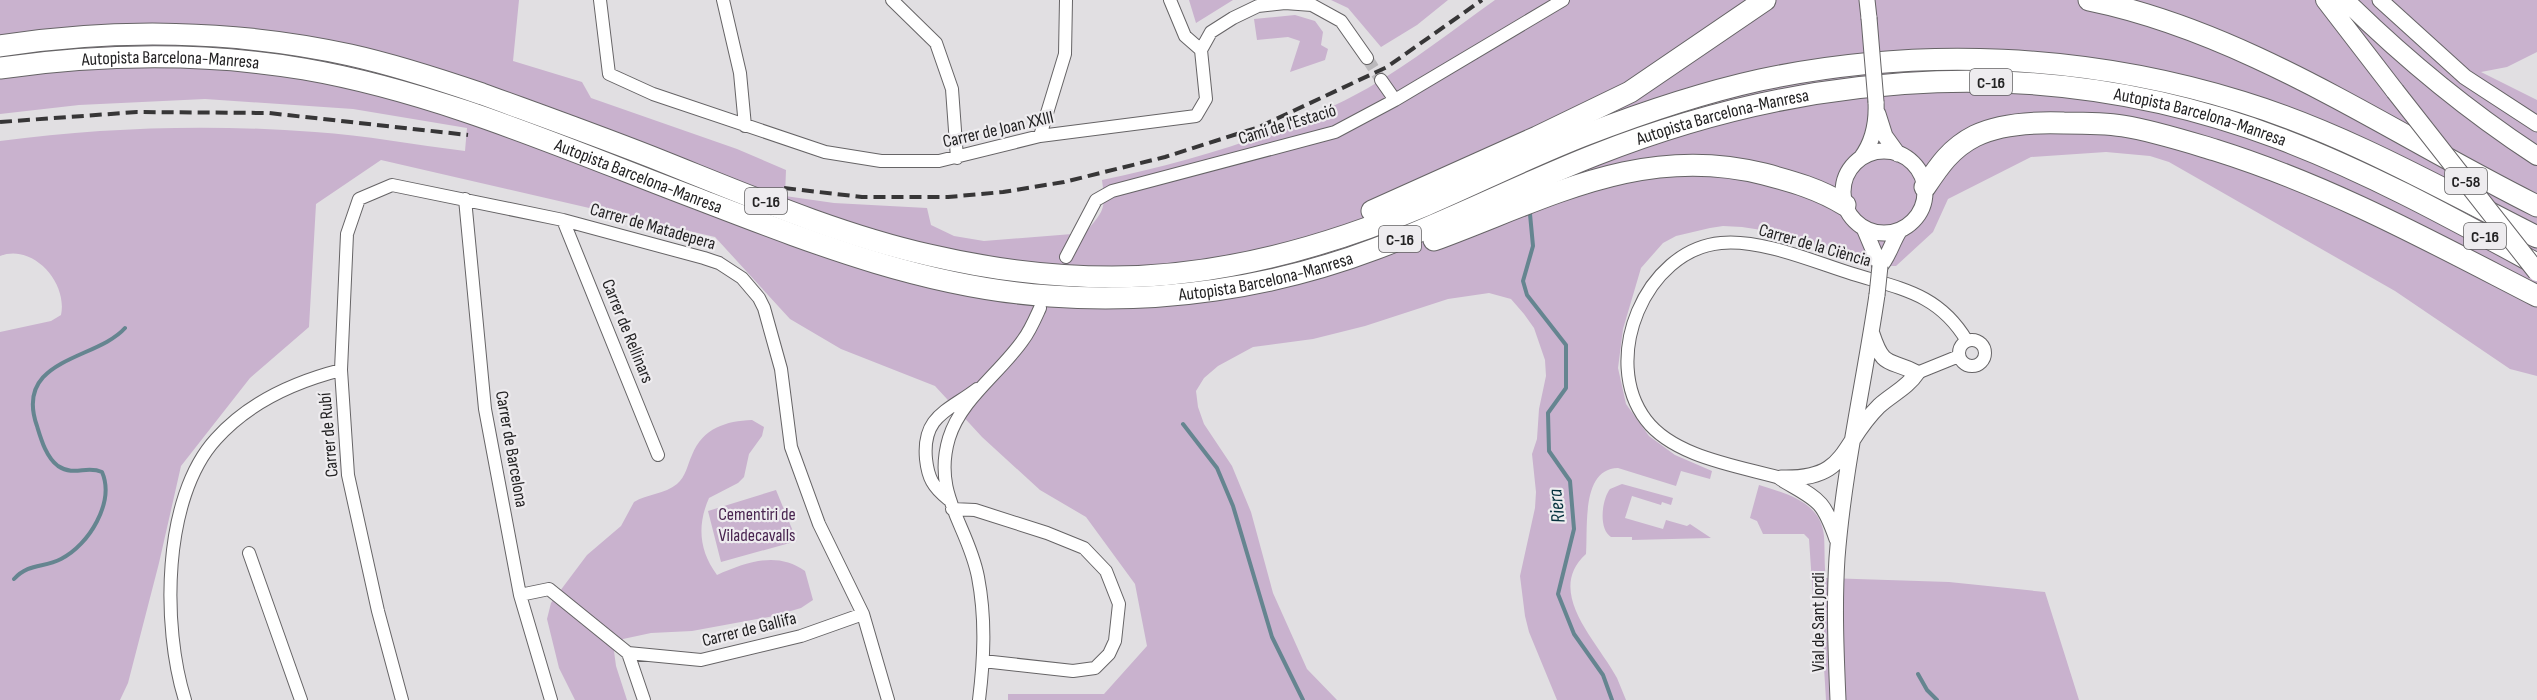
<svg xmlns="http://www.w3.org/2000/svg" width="2537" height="700" viewBox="0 0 2537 700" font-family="'Sofia Sans Condensed',sans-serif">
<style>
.green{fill:#c9b2ce}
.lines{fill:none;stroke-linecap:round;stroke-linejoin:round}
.stream{stroke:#658590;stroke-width:4}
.minor-tunnel{stroke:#bbb9bc;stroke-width:12;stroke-dasharray:12 6;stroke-linecap:butt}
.minor-casing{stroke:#666466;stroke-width:14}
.tertiary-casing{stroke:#666466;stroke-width:17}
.primary-casing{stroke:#666466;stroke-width:20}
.motorway-casing{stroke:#666466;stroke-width:23}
.minor{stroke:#fff;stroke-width:12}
.tertiary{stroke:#fff;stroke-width:15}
.primary{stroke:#fff;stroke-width:18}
.motorway{stroke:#fff;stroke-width:21}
.rail{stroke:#373637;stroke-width:4;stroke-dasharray:12 6;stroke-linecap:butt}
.tertiary-bridge-casing{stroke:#666466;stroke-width:17;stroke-linecap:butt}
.primary-bridge-casing{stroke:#666466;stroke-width:20;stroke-linecap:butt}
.tertiary-bridge{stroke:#fff;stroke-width:15}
.primary-bridge{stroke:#fff;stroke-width:18}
.labels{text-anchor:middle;stroke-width:4.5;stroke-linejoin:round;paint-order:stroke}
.shield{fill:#eeecef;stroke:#605f60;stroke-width:1.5}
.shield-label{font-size:16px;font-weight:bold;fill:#232223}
.street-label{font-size:18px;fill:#232223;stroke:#eeecef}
.park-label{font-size:18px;fill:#492550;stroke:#eeecef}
.water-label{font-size:20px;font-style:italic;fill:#04313d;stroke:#eeecef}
</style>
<rect width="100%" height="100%" fill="#e1dfe2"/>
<path class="green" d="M0 0H519L513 61 582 82 591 98 737 149 786 170 785 196 834 203 927 208 931 225 954 236 984 241 1085 233C1104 210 1106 210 1102 180 1191 161 1288 133 1368 88 1412 62 1453 30 1495 0H2537V52L2507 67 2481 72 2537 100V376L2510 369 2395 291 2169 162 2150 156 2106 152 2031 157 1948 199 1933 232 1896 266H1866L1853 257 1768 231 1742 227 1723 226 1710 228 1676 236 1663 243 1641 268 1623 329 1618 368 1626 404 1649 436 1675 455 1712 471 1710 479 1681 471 1676 486 1618 468C1581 469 1588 527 1586 554 1544 592 1598 642 1617 678 1620 685 1623 693 1626 700H1557L1529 632 1525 616 1520 576 1535 508 1536 492 1532 454 1537 439 1539 409 1546 376 1545 360 1534 328 1524 314 1511 299 1489 293 1448 299 1365 326 1313 339 1253 347 1218 366 1204 378 1196 391 1198 407 1204 424 1232 466 1251 512 1273 593 1307 669 1337 700H1008V694H1104L1147 646 1135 584 1086 517 1040 490 982 437 935 386 841 349 790 319 715 237 381 160 316 204 309 327 250 378 181 466 159 563 128 683 120 700H0V332L51 321 61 315C68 283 33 243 0 256V141C104 127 211 124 315 132 365 135 415 145 465 151L467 128 353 109 205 99 79 105 0 114Z
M1189 0H1233L1196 23Z
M1331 0H1448L1417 25 1381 47 1348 8Z
M1295 15 1315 21 1323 32 1321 45 1328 49 1325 60 1290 72 1300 41 1288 37 1257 40 1254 19Z
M752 420 764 427 762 436 749 454 744 477 738 483 709 498C697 525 699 551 717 575 747 562 777 551 805 571L813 600 801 608 774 616 692 631 651 633 623 639 614 651 616 666 627 700H575L559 668 547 619 551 603 587 555 621 526 634 502C647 494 665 494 677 484 686 476 687 466 692 455 703 428 726 421 752 420Z
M1622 484 1673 498 1671 505 1662 502 1661 505 1632 496 1625 518 1663 529 1666 520 1687 526 1690 524 1711 538 1632 540V537H1611C1598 529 1602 499 1610 489Z
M1759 485C1787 494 1821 502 1824 536 1825 550 1824 565 1826 578L1949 582 2045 592 2079 700H1826L1823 651 1825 598H1813L1809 539 1804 534H1763L1757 521 1750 518Z
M776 490 797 541 721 562 708 511Z"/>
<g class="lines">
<path class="stream" d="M1530 214 1533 246 1523 281 1527 295 1566 345V388L1548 413 1549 451 1570 481 1574 529 1558 594 1574 634 1603 675 1612 700
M1183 424 1217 468 1233 506 1272 637 1303 700
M14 579C29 563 43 568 61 559 89 545 115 502 102 472 86 465 75 477 58 466 46 457 41 439 37 426 13 358 97 360 125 328
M1918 674 1927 690 1937 700"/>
<path class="minor-tunnel" d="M1367 58 1381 80"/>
<defs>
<path id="minor" d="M600 0 609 74 653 94 825 152 881 161H939L1040 136 1196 116 1206 99 1201 50
M723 0 740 73 745 126
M892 0 936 43 952 89 957 158
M1170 0 1185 36 1201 50
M1201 50 1211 32 1233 18 1258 6 1285 3 1312 5 1341 21 1367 58
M1381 80 1395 100
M1040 136 1065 54 1066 0
M465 199 485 409 520 595 551 700
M563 220 658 455
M1066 257 1096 200 1112 191 1335 132 1395 100 1563 0
M1959 353a13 13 0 1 1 26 0a13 13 0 1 1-26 0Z
M1917 373 1959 356
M1781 478C1738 466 1674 457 1646 420 1600 360 1645 250 1721 243 1762 239 1814 262 1853 274 1902 289 1939 294 1967 341
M948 499C933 487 928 478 926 459 922 416 948 411 977 389
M952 509 975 510 1047 533 1084 548 1106 571 1119 604 1115 641 1109 654 1095 668 1073 671 983 661
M249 553 301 700
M520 595 549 589 628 653 701 660 801 636 863 614
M628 653 644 700
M185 700C162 627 162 498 216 439 249 402 294 382 341 370
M402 700 378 611 348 475 341 370 347 234 359 199 392 185 563 220 704 258 719 263 742 278 759 298 764 308 781 369 791 447 819 524 863 614 888 700
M979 700C984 659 986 619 978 577 968 525 932 495 949 438 961 399 1000 373 1023 340 1030 331 1035 319 1040 308"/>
<path id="tertiary" d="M1867 0 1869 18
M2380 0 2465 77 2537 124
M1878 114 1885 136 1898 154
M1843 192a41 41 0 1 1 82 0a41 41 0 1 1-82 0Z
M1861 158C1873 142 1877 123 1876 102
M1864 228 1880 266C1887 260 1893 240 1900 230
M1781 478C1849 480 1839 445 1879 406 1891 395 1908 387 1917 373 1889 358 1884 370 1872 334
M1784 480C1818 500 1823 499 1837 539
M1838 700C1836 653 1834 605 1837 558 1844 469 1864 383 1877 295"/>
<path id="primary" d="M2325 0 2395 91
M2345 0C2404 58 2468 111 2537 156"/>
<g id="motorway">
<path d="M2089 0C2250 33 2392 134 2537 206"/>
<path d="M0 46C115 28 236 30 350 55 395 65 438 79 482 94 542 116 604 138 664 162 749 196 840 235 929 255 989 269 1051 277 1112 277 1220 277 1327 247 1426 205 1479 182 1531 156 1585 135 1642 113 1701 93 1760 80 1919 46 2087 54 2242 102 2346 134 2440 188 2537 237"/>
<path id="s1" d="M0 68C100 54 203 52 304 69 443 93 575 153 706 202 818 245 929 288 1050 296 1160 304 1272 288 1375 249 1450 221 1521 184 1595 155 1818 67 2055 53 2281 139 2368 172 2450 217 2531 261"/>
<path d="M1925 187C1939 166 1951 148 1975 136 2001 123 2035 122 2064 123 2083 123 2104 123 2123 126 2154 131 2185 141 2215 150 2330 186 2430 241 2537 296"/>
<path d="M1372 211 1537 137 1630 92 1765 0"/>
<path d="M1434 240C1546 199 1642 143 1764 174 1794 182 1819 189 1845 205"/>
</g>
</defs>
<use href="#minor" class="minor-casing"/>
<use href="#tertiary" class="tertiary-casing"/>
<use href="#primary" class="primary-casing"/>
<use href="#motorway" class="motorway-casing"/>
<use href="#minor" class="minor"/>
<use href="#tertiary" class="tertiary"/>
<use href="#primary" class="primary"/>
<use href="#motorway" class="motorway"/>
<path class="rail" d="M0 122 137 112 269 113 468 135
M784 188 862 197H948L1003 192 1064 182 1165 157 1259 127 1387 67 1482 0"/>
<defs>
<path id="tertiary-bridge" d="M1869 18 1876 102
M1877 295 1880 266"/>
<path id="primary-bridge" d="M2395 91 2537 272"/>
</defs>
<use href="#tertiary-bridge" class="tertiary-bridge-casing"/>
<use href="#primary-bridge" class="primary-bridge-casing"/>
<use href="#tertiary-bridge" class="tertiary-bridge"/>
<use href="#primary-bridge" class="primary-bridge"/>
</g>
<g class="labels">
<g class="shield">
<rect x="1970" y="69" width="42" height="26" rx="4.5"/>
<rect x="2445" y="168" width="42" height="26" rx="4.5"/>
<rect x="745" y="188" width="42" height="26" rx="4.5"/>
<rect x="2464" y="223" width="42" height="26" rx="4.5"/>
<rect x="1379" y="226" width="42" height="26" rx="4.5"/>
</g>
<g class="shield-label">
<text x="1991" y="88">C-16</text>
<text x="2466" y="187">C-58</text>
<text x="766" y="207">C-16</text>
<text x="2485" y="242">C-16</text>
<text x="1400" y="245">C-16</text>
</g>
<g class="street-label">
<text dy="6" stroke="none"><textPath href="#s1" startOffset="171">Autopista Barcelona-Manresa</textPath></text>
<text dy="6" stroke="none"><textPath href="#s1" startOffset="1791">Autopista Barcelona-Manresa</textPath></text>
<text dy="6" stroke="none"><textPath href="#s1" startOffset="2276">Autopista Barcelona-Manresa</textPath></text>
<text transform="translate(1287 124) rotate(-17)" y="6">Camí de l'Estació</text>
<text transform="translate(998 129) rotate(-13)" y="6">Carrer de Joan XXIII</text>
<text dy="6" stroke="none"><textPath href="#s1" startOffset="657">Autopista Barcelona-Manresa</textPath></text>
<text transform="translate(653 226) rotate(16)" y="6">Carrer de Matadepera</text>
<text transform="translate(1815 245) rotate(16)" y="6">Carrer de la Ciència</text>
<text dy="6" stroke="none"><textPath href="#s1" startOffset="1305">Autopista Barcelona-Manresa</textPath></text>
<text transform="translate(628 331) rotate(68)" y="6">Carrer de Rellinars</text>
<text transform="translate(328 435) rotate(-95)" y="6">Carrer de Rubí</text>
<text transform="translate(512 449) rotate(80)" y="6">Carrer de Barcelona</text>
<text transform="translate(1818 622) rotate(-90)" y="6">Vial de Sant Jordi</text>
<text transform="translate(749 629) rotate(-14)" y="6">Carrer de Gallifa</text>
</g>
<g class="park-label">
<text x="757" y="520">Cementiri de<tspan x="757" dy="21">Viladecavalls</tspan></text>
</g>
<g class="water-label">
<text transform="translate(1556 506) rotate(-96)" y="7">Riera</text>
</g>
</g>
</svg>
